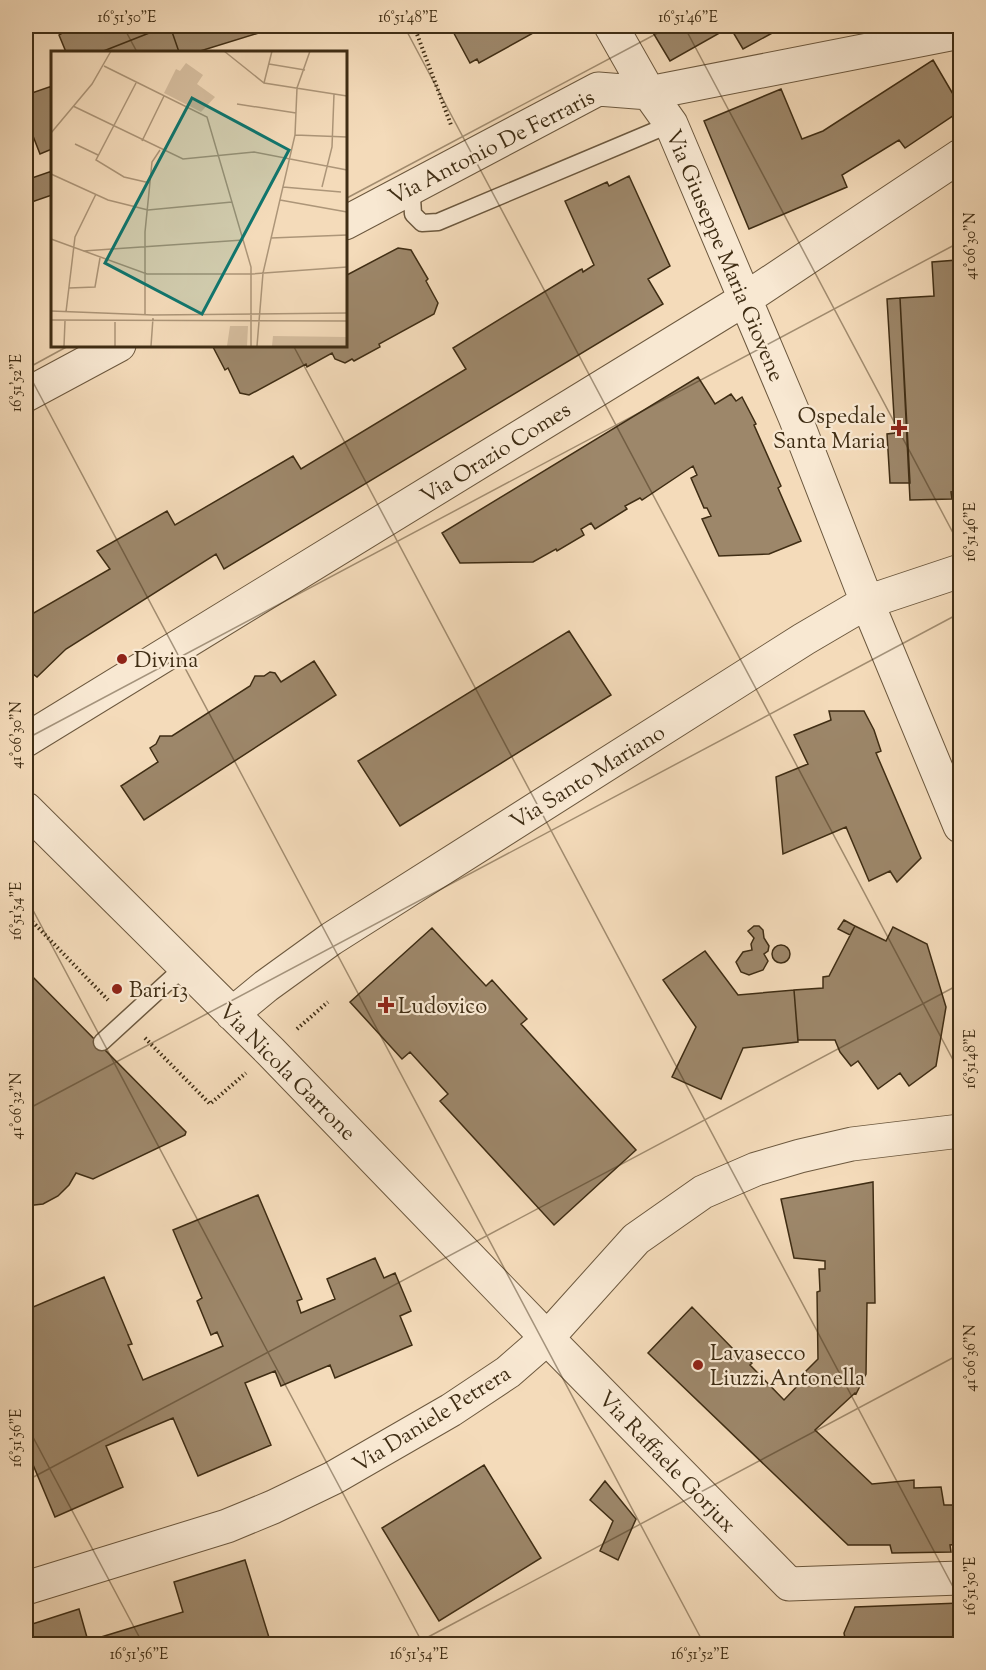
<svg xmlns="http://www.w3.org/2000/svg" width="986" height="1670" viewBox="0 0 986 1670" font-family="'Sorts Mill Goudy',serif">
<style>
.building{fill:#9d876a;stroke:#3f2d14;stroke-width:1.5}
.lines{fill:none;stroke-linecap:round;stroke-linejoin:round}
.lane-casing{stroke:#6c583e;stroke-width:19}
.street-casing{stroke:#6c583e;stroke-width:35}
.path{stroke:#3f2d14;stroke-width:4;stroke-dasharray:1.5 3;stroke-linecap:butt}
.lane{stroke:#f8e8d2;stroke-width:16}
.street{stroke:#f8e8d2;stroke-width:33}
.ticks{fill:none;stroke:#3f2d14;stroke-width:1.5;stroke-opacity:0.45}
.poi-dot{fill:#8f2418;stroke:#f8e8d2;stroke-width:2}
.labels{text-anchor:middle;stroke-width:4.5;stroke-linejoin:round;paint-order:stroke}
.street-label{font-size:22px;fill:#3f2d14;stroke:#f8e8d2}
.poi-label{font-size:22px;fill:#3f2d14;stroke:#f8e8d2;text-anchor:start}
.inset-road{fill:none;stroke:#ac9578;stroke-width:1.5}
.view{fill:#0f766e;fill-opacity:0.15;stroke:#0f766e;stroke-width:3}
.inset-edge{fill:none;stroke:#3f2d14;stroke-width:3}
.neatline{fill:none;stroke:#3f2d14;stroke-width:2}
.ticks-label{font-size:15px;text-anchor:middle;fill:#3f2d14}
</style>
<rect width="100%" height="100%" fill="#f4dbba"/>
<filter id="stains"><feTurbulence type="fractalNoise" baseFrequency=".00333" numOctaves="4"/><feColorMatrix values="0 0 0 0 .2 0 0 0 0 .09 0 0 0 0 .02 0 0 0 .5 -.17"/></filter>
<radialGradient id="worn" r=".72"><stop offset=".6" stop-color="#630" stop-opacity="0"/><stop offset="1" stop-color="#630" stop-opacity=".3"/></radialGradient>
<path class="building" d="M73 26H167L101 52H66L59 35Z
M167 26H170L179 52H101Z
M170 26H281L197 52H179Z
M450 26H532L535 32 479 63 477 59 470 63Z
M649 26H785L743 49 730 27 670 61Z
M933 60 960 106V111L905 148 899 140 842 175 847 187 749 229 704 121 781 89 802 139 823 131Z
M52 86V149L40 154 26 118V95Z
M52 171V195L26 204V180Z
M629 176 670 266 648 279 663 304 224 569 216 554 66 649 37 677 33 674 26 682V615L27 617 110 569 97 551 167 511 175 525 293 456 301 469 466 369 453 348 580 270 582 269 583 272 594 265 565 201 607 182 609 186Z
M960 244V491L951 492 952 499 910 500 900 298 934 296 932 262 957 260 956 245Z
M398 248 411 250 428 279 426 281 438 303 434 314 379 344 380 347 354 361 352 359 345 363 335 359 332 353 307 367 306 364 249 395 240 393 228 368 225 370 212 345H345V276Z
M900 298 910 483H890L887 434 895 433 887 299Z
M698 377 715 404 731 394 736 401 742 397 756 424 754 425 781 486 778 488 801 541 769 554 719 556 702 519 711 516 707 508H704L691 478 697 475 693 466 642 500 640 498 625 506 627 509 595 529 591 523 581 529 584 535 557 551 556 549 533 562 460 563 442 533Z
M569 631 611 695 400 826 358 761Z
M314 661 336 695 144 820 121 786 158 762 150 748 156 744 160 736H172L250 686 255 676H264L270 672 275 673 281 682Z
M829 711H864L874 730 881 751 876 753 921 858 897 882 890 871 869 881 846 827 783 854 776 777 808 764 794 735 831 720Z
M844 920 855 926 850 935 838 929Z
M754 926H759L763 930 764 938 769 946 768 951 764 954 768 961 763 970 749 975 741 972 736 962 743 952 752 950 751 944 754 938 748 931Z
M855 926 886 941 893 927 927 944 946 1007 936 1066 909 1086 900 1073 878 1089 858 1061 851 1066 840 1052 835 1040H798L794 990 823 988V977L829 976Z
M432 928 486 986 492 980 527 1019 521 1024 636 1150 554 1225 440 1101 448 1094 410 1052 402 1059 350 1002Z
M772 954a9 9 0 1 1 18 0a9 9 0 1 1-18 0Z
M705 951 738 995 794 990 798 1042 743 1048 721 1099 672 1077 696 1027 663 980Z
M26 970 186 1132 185 1135 93 1179 76 1173 69 1185 58 1196 43 1204 26 1206Z
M873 1182 875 1303H867L866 1374 856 1394 855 1393 815 1430 872 1484 914 1480V1488L941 1487 944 1505H959L960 1514V1544L950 1545 951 1552 892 1553 890 1545H848L648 1353 692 1307 738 1354 740 1352 752 1363 750 1365 784 1400 803 1380 800 1377 818 1359 817 1292 820 1291 819 1269H825V1261L794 1258 781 1199Z
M258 1195 302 1299 297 1301 301 1313 335 1299 327 1279 375 1258 384 1278 395 1273 411 1311 400 1316 412 1345 335 1378 330 1365 281 1386 275 1371 245 1383 271 1445 198 1476 173 1418 106 1446 123 1487 55 1517 26 1448V1310L104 1277 132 1344 128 1345 143 1380 223 1346 217 1332 211 1335 197 1301 202 1298 173 1230Z
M484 1465 541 1558 439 1621 382 1528Z
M605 1481 636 1519 618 1560 600 1551 613 1521 590 1500Z
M245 1560 271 1644H26V1626L79 1609 88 1641 183 1612 174 1582Z
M960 1603V1640L846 1644 844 1633 855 1607Z"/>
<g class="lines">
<defs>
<path id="lane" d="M420 187 412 198 413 214 422 223 438 222 671 124
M102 1042 184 967"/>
<path id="street" d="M611 26 649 93 671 124 795 417 867 602 960 826
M345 223 598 89 649 93 960 32
M26 395 119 345
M26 740 745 299 960 156
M26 809 271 1052 547 1338 789 1584 960 1578
M232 1014 266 986 331 939 804 639 867 602 960 571
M26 1588 227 1526 273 1507 333 1478 451 1410 508 1372 547 1338 636 1239 703 1192 756 1169 800 1156 852 1144 960 1131"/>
</defs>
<use href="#lane" class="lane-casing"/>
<use href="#street" class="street-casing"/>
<path class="path" d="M414 26 451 125
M26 915 108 1000
M297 1029 328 1002
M145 1038 210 1104 246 1073"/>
<use href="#lane" class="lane"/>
<use href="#street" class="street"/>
</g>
<path class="ticks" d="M123 26 137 52M404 26 960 1073M684 26 960 546M345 199 671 26M293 345 960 1600M26 369 704 1644M26 369 70 345M26 739 960 242M26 897 423 1644M26 1110 960 613M26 1424 143 1644M26 1481 960 984M415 1644 960 1354"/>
<g class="poi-dot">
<path d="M896 419h6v6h6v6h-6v6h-6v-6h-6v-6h6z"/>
<circle cx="122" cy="659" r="6"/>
<circle cx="117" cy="989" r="6"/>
<path d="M383 996h6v6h6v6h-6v6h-6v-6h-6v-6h6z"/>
<circle cx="698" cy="1365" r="6"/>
</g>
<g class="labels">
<g class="street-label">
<text transform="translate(491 146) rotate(-27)" y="8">Via Antonio De Ferraris</text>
<text transform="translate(726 255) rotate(67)" y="8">Via Giuseppe Maria Giovene</text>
<text transform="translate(495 452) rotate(-32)" y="8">Via Orazio Comes</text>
<text transform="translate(587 776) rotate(-32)" y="8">Via Santo Mariano</text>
<text transform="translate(288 1071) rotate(45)" y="8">Via Nicola Garrone</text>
<text transform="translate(431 1418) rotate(-32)" y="8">Via Daniele Petrera</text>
<text transform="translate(668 1461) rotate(46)" y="8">Via Raffaele Gorjux</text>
</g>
<g class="poi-label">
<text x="886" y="423" text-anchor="end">Ospedale<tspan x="886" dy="25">Santa Maria</tspan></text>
<text x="134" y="667">Divina</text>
<text x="129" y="997">Bari 13</text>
<text x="398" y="1013">Ludovico</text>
<text x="710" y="1360">Lavasecco<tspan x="710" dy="25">Liuzzi Antonella</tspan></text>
</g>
</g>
<g transform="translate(51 51)">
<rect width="296" height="296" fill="#f4dbba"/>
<path d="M135 12 152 24 146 33 164 46 150 61 113 42 125 18 129 20ZM179 275H197L196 295H176ZM222 285 295 286V295H221Z" fill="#d5bd9e"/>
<path class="inset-road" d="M173 0 213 32 296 45M218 13 254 19M53 15 156 66 200 216V295M85 32 45 109 73 126 99 132M213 32 221 0M186 53 245 62M22 55 132 108 203 101 296 119M0 82 41 33 60 0M244 84 296 86M91 90 113 45M24 93 47 104M0 123 57 149 97 159 181 151M232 136 290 141M271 136 281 96 283 43M229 149 296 161M220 187 296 184M0 188 96 223H201L296 216M32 200 192 189M18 237 44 236 49 207M0 260 102 264 296 262M15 261 24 186 45 143M94 264V181L101 111 109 99M0 269 296 270M13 295 14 270M64 295V271M100 295 102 267M206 295 212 222 244 84 246 37 259 0"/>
<path class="view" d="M141 47 238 99 151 263 54 212Z"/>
<rect width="296" height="296" class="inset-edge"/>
</g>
<rect width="986" height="1670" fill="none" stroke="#f4dbba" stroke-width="66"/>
<rect x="33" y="33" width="920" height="1604" class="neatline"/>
<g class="ticks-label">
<text x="127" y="22">16°51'50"E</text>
<text x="408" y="22">16°51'48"E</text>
<text x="688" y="22">16°51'46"E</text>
<text transform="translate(970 246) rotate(-90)" y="5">41°06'30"N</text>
<text transform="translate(16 383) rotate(-90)" y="5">16°51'52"E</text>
<text transform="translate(970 532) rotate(-90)" y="5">16°51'46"E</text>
<text transform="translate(16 735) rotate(-90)" y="5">41°06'30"N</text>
<text transform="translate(16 911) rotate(-90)" y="5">16°51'54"E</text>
<text transform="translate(970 1059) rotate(-90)" y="5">16°51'48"E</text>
<text transform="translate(16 1106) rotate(-90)" y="5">41°06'32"N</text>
<text transform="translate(970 1358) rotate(-90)" y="5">41°06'36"N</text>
<text transform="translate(16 1438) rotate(-90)" y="5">16°51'56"E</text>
<text transform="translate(970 1586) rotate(-90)" y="5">16°51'50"E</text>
<text x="139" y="1659">16°51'56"E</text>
<text x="419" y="1659">16°51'54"E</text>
<text x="700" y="1659">16°51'52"E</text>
</g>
<rect width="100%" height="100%" filter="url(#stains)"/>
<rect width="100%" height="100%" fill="url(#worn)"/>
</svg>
